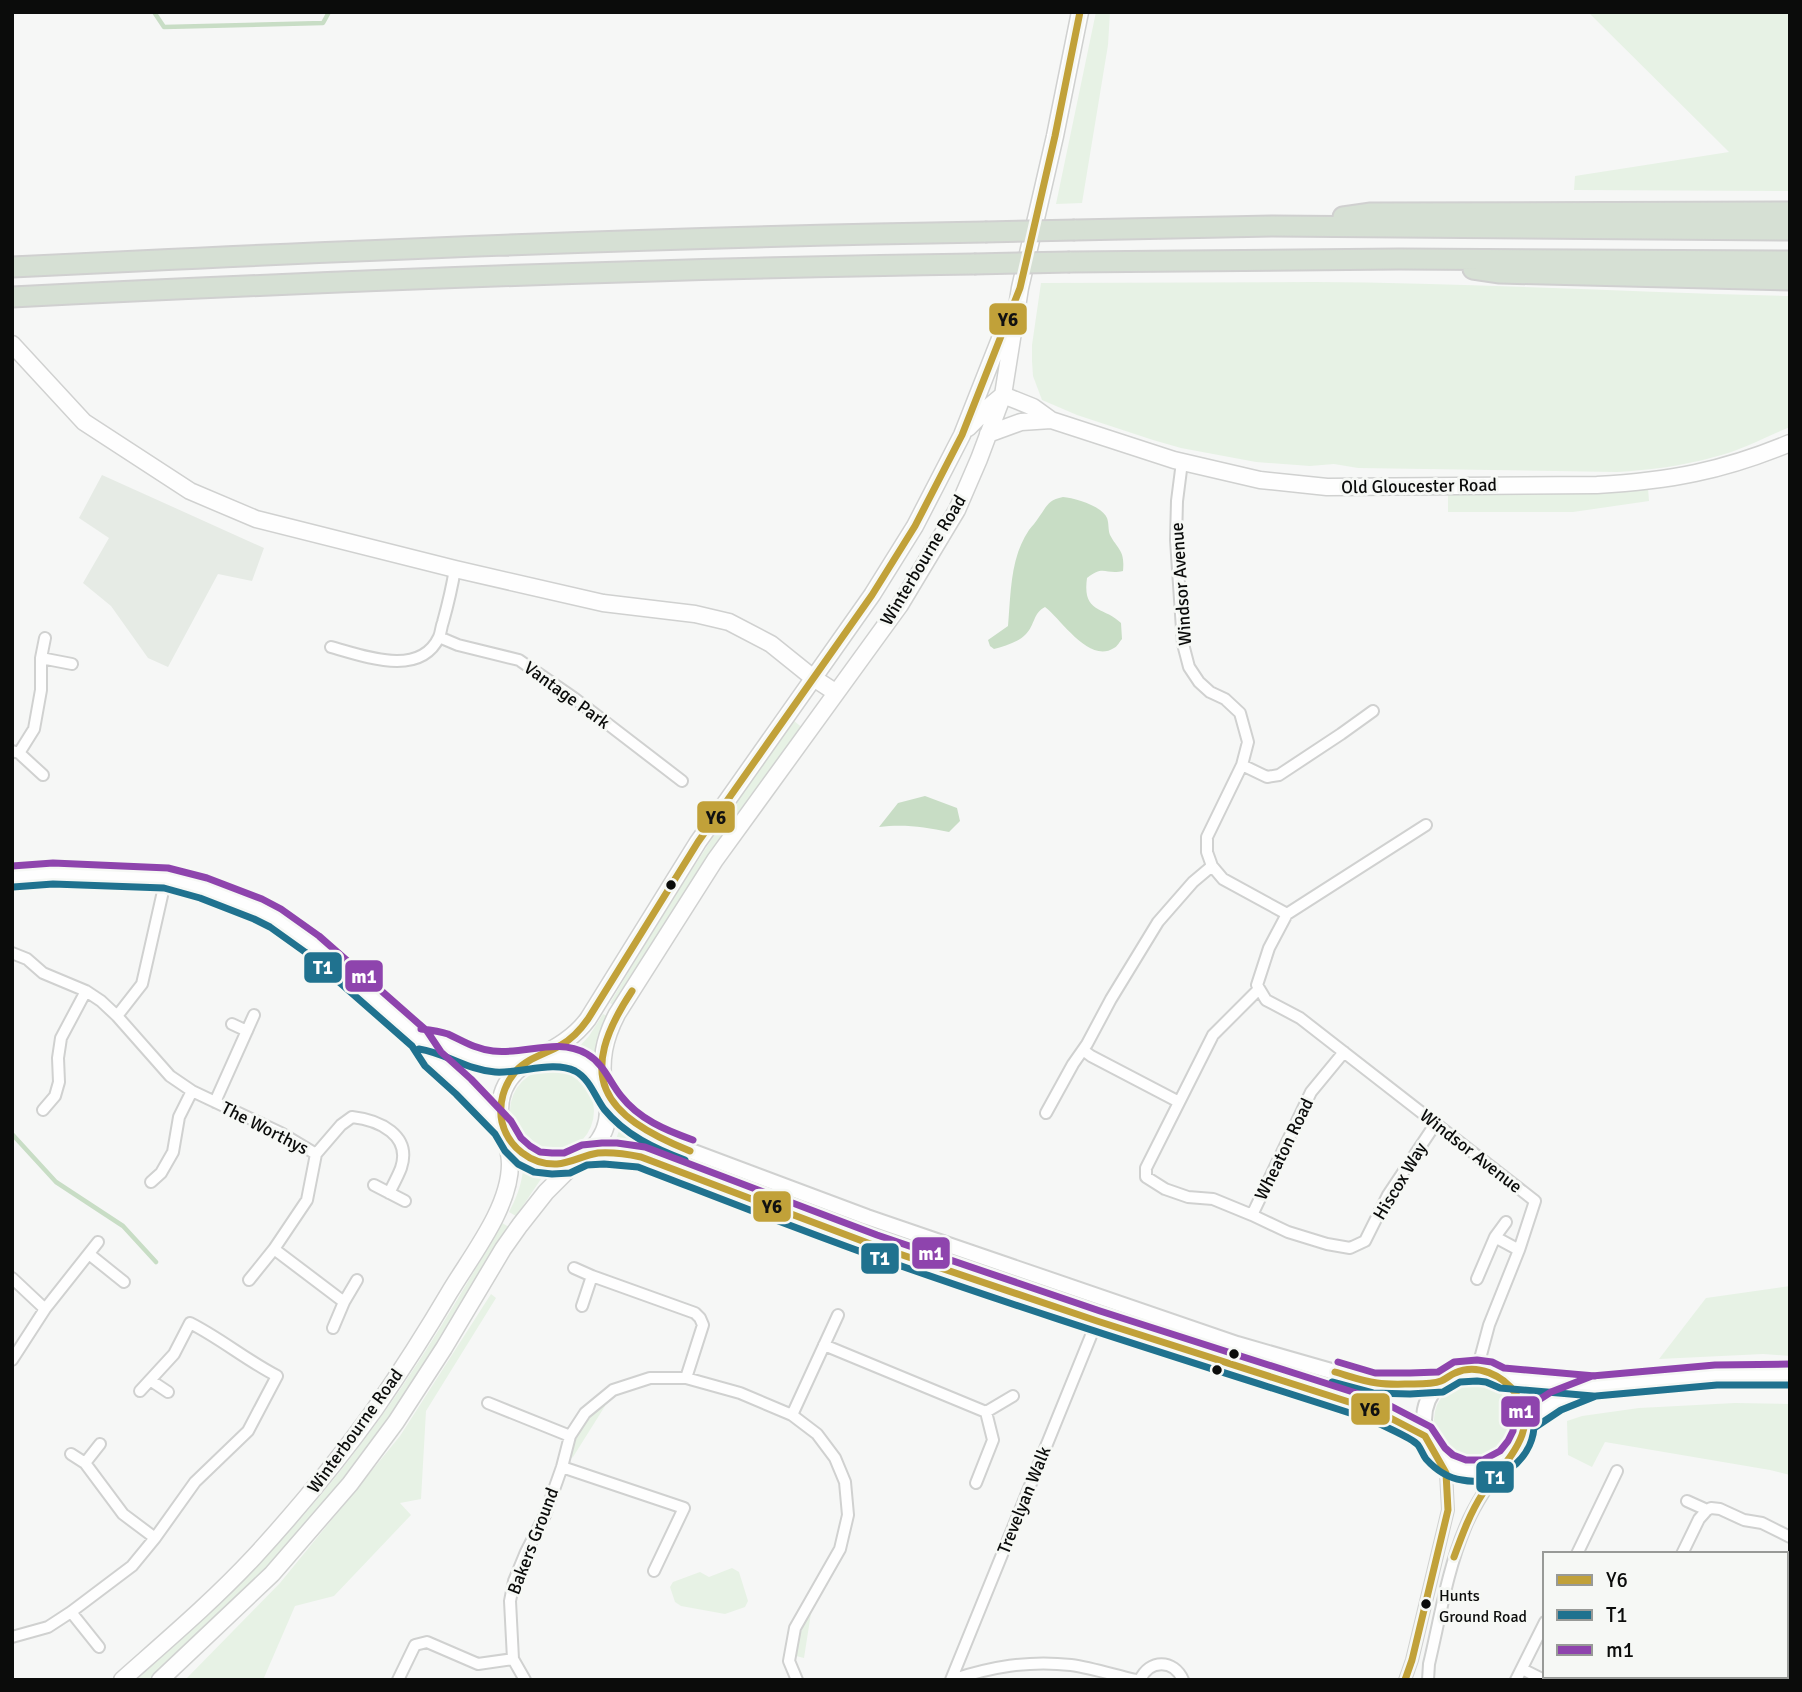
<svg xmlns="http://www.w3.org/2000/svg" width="1802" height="1692" viewBox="0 0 1802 1692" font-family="Signika,sans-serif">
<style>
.built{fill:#e6ebe5}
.green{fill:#e7f2e5}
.water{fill:#c8ddc5}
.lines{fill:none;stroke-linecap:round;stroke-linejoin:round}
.stream{stroke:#c8ddc5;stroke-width:4.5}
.minor-casing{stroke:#d0d1d0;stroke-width:14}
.tertiary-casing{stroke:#d0d1d0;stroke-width:18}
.secondary-casing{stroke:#d0d1d0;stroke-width:19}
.motorway-casing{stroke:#d0d0d0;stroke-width:23}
.minor{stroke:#fefefe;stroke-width:10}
.tertiary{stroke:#fefefe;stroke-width:14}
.secondary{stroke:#fefefe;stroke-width:16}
.motorway{stroke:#d6e0d4;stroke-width:19}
.motorway-bridge-casing{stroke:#d0d0d0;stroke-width:23;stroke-linecap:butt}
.motorway-bridge{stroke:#d6e0d4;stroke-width:19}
.bus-1-casing{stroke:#f6f8f5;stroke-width:12}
.bus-2-casing{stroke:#f6f8f5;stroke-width:12}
.bus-3-casing{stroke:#f6f8f5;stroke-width:12}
.bus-1{stroke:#c1a139;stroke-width:7}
.bus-2{stroke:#20728f;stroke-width:7}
.bus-3{stroke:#8e44ad;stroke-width:7}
.bus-dot{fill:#0b0c0b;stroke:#f6f8f5;stroke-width:2.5}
.labels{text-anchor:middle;stroke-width:6;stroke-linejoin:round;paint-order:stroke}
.bus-label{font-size:16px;fill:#0b0c0b;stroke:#f6f8f5;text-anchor:start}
.street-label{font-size:18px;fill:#0b0c0b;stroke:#f6f8f5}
.line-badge{stroke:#f6f8f5;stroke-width:2.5}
.badge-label{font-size:19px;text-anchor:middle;font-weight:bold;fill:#fff}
.pale-badge-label{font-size:19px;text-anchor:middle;font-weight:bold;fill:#111}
</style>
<rect width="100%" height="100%" fill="#f6f7f6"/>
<path class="built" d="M102 475 264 548 252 581 218 574 168 667 148 658 111 606 83 583 109 538 79 518Z"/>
<path class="green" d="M1096 12H1110L1108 45 1082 203 1056 204Z
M1588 12H1790V191L1574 190 1575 176 1729 152Z
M1314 282C1473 283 1631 292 1790 296V427C1765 437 1740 451 1714 457 1682 466 1650 470 1617 472L1358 468 1334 464 1310 466 1256 462 1181 448 1153 440 1077 415 1042 400 1033 376 1032 361V345L1041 283Z
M1648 488 1649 501 1573 512H1448V490Z
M793 720 805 730 615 1006 610 1003C667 906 728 812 793 720Z
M603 1014 609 1017 602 1030 594 1055 591 1056 579 1050 578 1048 589 1036Z
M510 1111a42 42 0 1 1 84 0a42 42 0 1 1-84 0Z
M620 1128 639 1140 656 1147 653 1153 631 1145 615 1142Z
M525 1170 541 1177V1179L516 1216 509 1212C516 1199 521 1186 523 1171Z
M502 1223 509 1227 407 1393 373 1442 341 1483 259 1578 185 1648 148 1680H136C201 1623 264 1563 320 1496 390 1413 448 1318 502 1223Z
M1790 1286V1356L1763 1354 1659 1359 1706 1298Z
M491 1294 496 1298 426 1411 421 1499 400 1503 411 1515 334 1596 295 1606 263 1680H185L280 1583 400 1436Z
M1434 1420a39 39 0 1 1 78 0a39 39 0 1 1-78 0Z
M1735 1403 1790 1404V1475L1770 1470 1605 1442 1592 1467 1568 1455 1567 1421 1582 1416 1639 1408Z
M605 1404V1406L573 1457 570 1459C568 1437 590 1416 605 1404Z
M732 1568 739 1572 748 1601 745 1607 725 1614 681 1606 675 1602 670 1587 673 1582 700 1572 709 1577Z
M811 1613 804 1658 796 1656C797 1640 802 1626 811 1613Z"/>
<path class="water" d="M1063 497C1075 498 1102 506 1107 518 1109 523 1108 530 1110 535 1118 550 1125 550 1123 571 1105 575 1104 564 1087 578 1082 614 1104 606 1121 623L1122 639C1119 642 1118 646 1114 648 1089 664 1062 620 1045 607 1033 613 1035 625 1026 634 1019 642 1004 646 994 649L990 646 988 640 1008 626C1011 593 1010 558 1029 530 1032 526 1036 522 1039 517 1047 506 1048 500 1063 497Z
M925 796 957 808 960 821 949 832C925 827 904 824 879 827L898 803Z"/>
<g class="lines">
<path class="stream" d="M154 12 164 27 323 23 329 12
M12 1134 56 1182 123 1226 156 1262"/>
<defs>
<path id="minor" d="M1182 462 1177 501 1176 540 1183 644 1189 667 1199 682 1210 692 1225 699 1240 713 1248 742 1242 765
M439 637 458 645 519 660 574 698 682 781
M331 647C364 656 420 678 439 637 441 633 441 627 443 622 448 604 452 587 455 569
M41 658 45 638
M12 751 19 753 43 775
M19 753 34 729 41 690V658L72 664
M1426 825 1287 914 1269 948 1257 985 1266 1000 1300 1018 1535 1201 1519 1250 1489 1325 1477 1370
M1287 914 1223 879 1212 866 1207 852V837L1242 765 1267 777 1279 775 1341 734 1373 711
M12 953 27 959 43 973 86 991 101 1001 117 1016 170 1076 192 1091 281 1133 316 1154
M1259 989 1213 1035 1146 1168V1177L1165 1189 1188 1197 1213 1199 1252 1215 1288 1232 1327 1244 1350 1248 1365 1241 1388 1195 1436 1123
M117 1016 142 984 166 878
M232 1024 247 1031
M1083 1050 1091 1056 1179 1102
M215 1102 254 1015
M43 1110 55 1096 59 1082 58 1058 61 1038 86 991
M1046 1113 1073 1064 1087 1044 1111 999 1158 922 1193 882 1212 866
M151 1182 161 1173 173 1152 179 1117 192 1091
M374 1185 405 1201
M1252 1215 1311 1092 1344 1052
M1495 1237 1506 1222
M274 1249 344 1302 333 1328
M89 1254 124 1282
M574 1268 592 1276 582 1306
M592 1276 695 1313 700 1318 703 1325 686 1378
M12 1278 45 1309
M1477 1279 1495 1237 1519 1250
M249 1280 274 1249 307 1200 316 1154 341 1125 352 1117C379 1120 412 1135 401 1168 398 1176 393 1185 389 1193
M344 1302 357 1280
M824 1345 986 1412 1013 1396
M12 1360 45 1309 98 1242
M150 1380 168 1392
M488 1403 570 1436
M792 1415 838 1315
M71 1454 85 1463 123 1514 155 1538
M85 1463 100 1444
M562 1467 684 1508 654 1571
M976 1483 993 1440 986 1412
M1687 1501 1707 1510
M1577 1554 1617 1471
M1682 1554 1699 1519 1707 1510 1711 1508 1720 1509 1744 1520 1762 1523 1790 1537
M71 1612 99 1647
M12 1637 48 1627 71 1612 132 1566 155 1538 195 1482 248 1431 277 1376C246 1360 220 1338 190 1323L174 1354 140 1391
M1522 1669 1544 1680
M1786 1672 1790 1673
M398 1680 415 1645 427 1642 478 1664 513 1659
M525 1680 513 1659 510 1601 514 1581 526 1552 545 1515 562 1467 570 1436 585 1413 613 1390 650 1378H686L740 1393 792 1415 817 1434 835 1458 845 1482 848 1515 840 1549 795 1628 789 1661 797 1680
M951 1680 1097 1321
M951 1680C991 1667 1028 1660 1071 1665 1092 1668 1114 1675 1136 1680
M1140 1680C1149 1659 1174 1659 1183 1680
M1405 1680 1412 1660 1448 1510 1446 1473 1438 1456
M1428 1680 1429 1664C1440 1618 1447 1571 1465 1528 1475 1503 1491 1481 1507 1459
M1516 1680 1545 1622
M1576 1680 1577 1676
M1656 1680 1658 1676"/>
<path id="tertiary" d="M12 877 53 873 166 878 203 888 258 909 275 918 312 944 420 1039 433 1059 463 1086 503 1128
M420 1039 444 1044 469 1057 479 1059 499 1062 531 1060
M606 1092C620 1116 642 1130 667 1142L867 1217 1237 1344 1373 1383 1410 1384 1441 1382
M584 1155 616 1153 641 1157 873 1245 1097 1321 1377 1411 1425 1436
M1424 1420a50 50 0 1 1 100 0a50 50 0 1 1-100 0Z
M1501 1378 1539 1382 1594 1386 1716 1375 1790 1374
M1524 1422 1556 1401 1586 1389"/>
<path id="secondary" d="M12 344 84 422 190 491 256 519 455 569 603 603 695 614 729 622 771 644 812 677 835 692
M968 428 991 405 1003 395 1033 407 1051 420 1174 460 1260 480 1327 487 1597 485C1669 481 1723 471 1790 443
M988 434 1021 422 1051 420
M500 1110a54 54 0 1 1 108 0a54 54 0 1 1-108 0Z
M535 1059C555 1048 574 1038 588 1019L698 842 872 595 915 526 962 435 1009 316
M604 1088C600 1060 604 1039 617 1014L715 860 900 605 957 510 979 459 1003 395 1020 288 1055 136 1080 12
M122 1680C167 1640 213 1601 254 1557 297 1510 338 1461 375 1409 401 1371 426 1332 449 1293 471 1256 510 1208 510 1164 510 1154 507 1143 505 1133
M160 1680 272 1574 350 1484 396 1422 444 1348 503 1249 520 1225 546 1192 580 1158"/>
<path id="motorway" d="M1343 217 1371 213 1790 212
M1075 230 1272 226 1790 230
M1070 262 1399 259 1790 261
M12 267C336 251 660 237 985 232
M1473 269 1500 273 1790 280
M12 297C333 281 653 268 974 264"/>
</defs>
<use href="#minor" class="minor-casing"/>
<use href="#tertiary" class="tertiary-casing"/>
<use href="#secondary" class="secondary-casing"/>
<use href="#motorway" class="motorway-casing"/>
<use href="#minor" class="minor"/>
<use href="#tertiary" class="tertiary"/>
<use href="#secondary" class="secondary"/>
<use href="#motorway" class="motorway"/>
<defs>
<path id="motorway-bridge" d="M985 232 1075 230
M974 264 1070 262"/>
</defs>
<use href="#motorway-bridge" class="motorway-bridge-casing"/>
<use href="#motorway-bridge" class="motorway-bridge"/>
<defs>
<path id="bus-1" d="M1080 12 1055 136 1020 288 962 435 915 526 872 595 698 842 588 1019C581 1029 572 1039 561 1045 546 1054 527 1058 515 1072 504 1085 498 1104 502 1122 508 1147 531 1165 557 1164 571 1163 584 1155 598 1153 613 1152 627 1154 641 1157L873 1245 1097 1321 1377 1411 1425 1436 1446 1473 1448 1510 1412 1660 1405 1680
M632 991C575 1077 601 1115 690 1151
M1335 1372C1349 1376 1362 1381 1377 1383 1389 1385 1402 1384 1414 1384 1423 1384 1433 1384 1441 1381 1446 1379 1450 1375 1455 1373 1477 1363 1503 1375 1516 1394 1524 1406 1527 1422 1522 1435 1514 1457 1495 1474 1483 1493 1470 1513 1462 1535 1454 1557"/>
<path id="bus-2" d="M13 887 53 884 164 888 200 898 254 919 270 927 305 952 412 1046 425 1066 456 1094 495 1134 505 1151 518 1164 534 1172 552 1174 570 1173 587 1165 604 1164 638 1167C716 1197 792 1227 870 1255 1033 1313 1198 1364 1362 1417 1372 1420 1412 1438 1418 1445 1421 1449 1423 1455 1426 1459 1435 1469 1448 1478 1462 1480 1495 1487 1531 1462 1534 1428L1561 1410 1596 1396 1717 1385H1790
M419 1049C446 1053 467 1070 495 1072 520 1074 553 1060 575 1071 590 1079 595 1097 604 1109 625 1135 655 1149 685 1160
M1332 1382 1373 1393 1410 1394 1443 1392 1460 1382 1477 1381 1486 1382 1500 1388 1593 1396"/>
<path id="bus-3" d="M12 866 53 863 168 868 207 878 262 899 281 909 319 936 427 1031 441 1052 471 1079 511 1121 521 1138 530 1146 540 1152 552 1153H564L582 1145 602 1143H617L645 1147 877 1235 1100 1311 1381 1401 1431 1427 1445 1448 1453 1455 1466 1460H1483L1500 1451 1508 1441 1513 1431 1514 1419 1517 1414 1551 1392 1592 1376 1715 1365 1790 1364
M421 1029C430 1030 439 1031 448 1034 463 1041 475 1049 493 1051 525 1055 557 1037 587 1054 604 1064 609 1081 621 1096 639 1119 665 1130 693 1140
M1338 1362 1375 1373H1410L1438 1372 1454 1362 1477 1360 1492 1362 1504 1368 1595 1376"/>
</defs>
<use href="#bus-1" class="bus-1-casing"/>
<use href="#bus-2" class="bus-2-casing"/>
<use href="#bus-3" class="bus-3-casing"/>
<use href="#bus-1" class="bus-1"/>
<use href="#bus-2" class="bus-2"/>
<use href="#bus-3" class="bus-3"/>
</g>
<g class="bus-dot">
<circle cx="671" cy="885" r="6"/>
<circle cx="1234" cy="1354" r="6"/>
<circle cx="1217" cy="1370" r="6"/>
<circle cx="1426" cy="1604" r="6"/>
</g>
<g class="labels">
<g class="bus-label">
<text x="1439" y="1601">Hunts<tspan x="1439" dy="21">Ground Road</tspan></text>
</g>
<g class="street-label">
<text transform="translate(1419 486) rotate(-1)" y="6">Old Gloucester Road</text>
<text transform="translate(923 560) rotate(-59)" y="6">Winterbourne Road</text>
<text transform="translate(1181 584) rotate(-94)" y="6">Windsor Avenue</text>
<text transform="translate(567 695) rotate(36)" y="6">Vantage Park</text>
<text transform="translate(265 1128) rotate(27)" y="6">The Worthys</text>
<text transform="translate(1284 1149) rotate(-64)" y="6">Wheaton Road</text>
<text transform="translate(1471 1151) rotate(38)" y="6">Windsor Avenue</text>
<text transform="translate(1400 1181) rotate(-59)" y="6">Hiscox Way</text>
<text transform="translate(355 1431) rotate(-54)" y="6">Winterbourne Road</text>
<text transform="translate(1024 1500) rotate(-68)" y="6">Trevelyan Walk</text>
<text transform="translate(533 1541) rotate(-69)" y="6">Bakers Ground</text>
</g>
</g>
<g class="line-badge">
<rect x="988" y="302" width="40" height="34" rx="7" fill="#c1a139"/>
<rect x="696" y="800" width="40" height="34" rx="7" fill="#c1a139"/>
<rect x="303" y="951" width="40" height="33" rx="7" fill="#20728f"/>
<rect x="344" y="959" width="40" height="34" rx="7" fill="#8e44ad"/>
<rect x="752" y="1190" width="40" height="33" rx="7" fill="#c1a139"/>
<rect x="911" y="1236" width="40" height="34" rx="7" fill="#8e44ad"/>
<rect x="860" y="1242" width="40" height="33" rx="7" fill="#20728f"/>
<rect x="1350" y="1392" width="41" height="34" rx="7" fill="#c1a139"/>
<rect x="1500" y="1395" width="41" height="33" rx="7" fill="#8e44ad"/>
<rect x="1475" y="1460" width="40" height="34" rx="7" fill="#20728f"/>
</g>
<g class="badge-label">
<text x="323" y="974">T1</text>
<text x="364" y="983">m1</text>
<text x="931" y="1260">m1</text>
<text x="880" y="1265">T1</text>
<text x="1521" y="1418">m1</text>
<text x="1495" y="1484">T1</text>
</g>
<g class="pale-badge-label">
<text x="1008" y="326">Y6</text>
<text x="716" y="824">Y6</text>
<text x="772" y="1213">Y6</text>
<text x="1370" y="1416">Y6</text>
</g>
<rect width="1802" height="1692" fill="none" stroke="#0b0c0b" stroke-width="28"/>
<rect x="1543" y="1552" width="245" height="126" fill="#f6f8f5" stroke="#989a97" stroke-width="2"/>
<rect x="1557" y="1575" width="35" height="10" fill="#c1a139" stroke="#989a97" stroke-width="2"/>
<text x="1606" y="1587" font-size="21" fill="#0b0c0b">Y6</text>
<rect x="1557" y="1610" width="35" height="10" fill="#20728f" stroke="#989a97" stroke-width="2"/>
<text x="1606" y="1622" font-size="21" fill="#0b0c0b">T1</text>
<rect x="1557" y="1645" width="35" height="10" fill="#8e44ad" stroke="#989a97" stroke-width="2"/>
<text x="1606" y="1657" font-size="21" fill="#0b0c0b">m1</text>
</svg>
